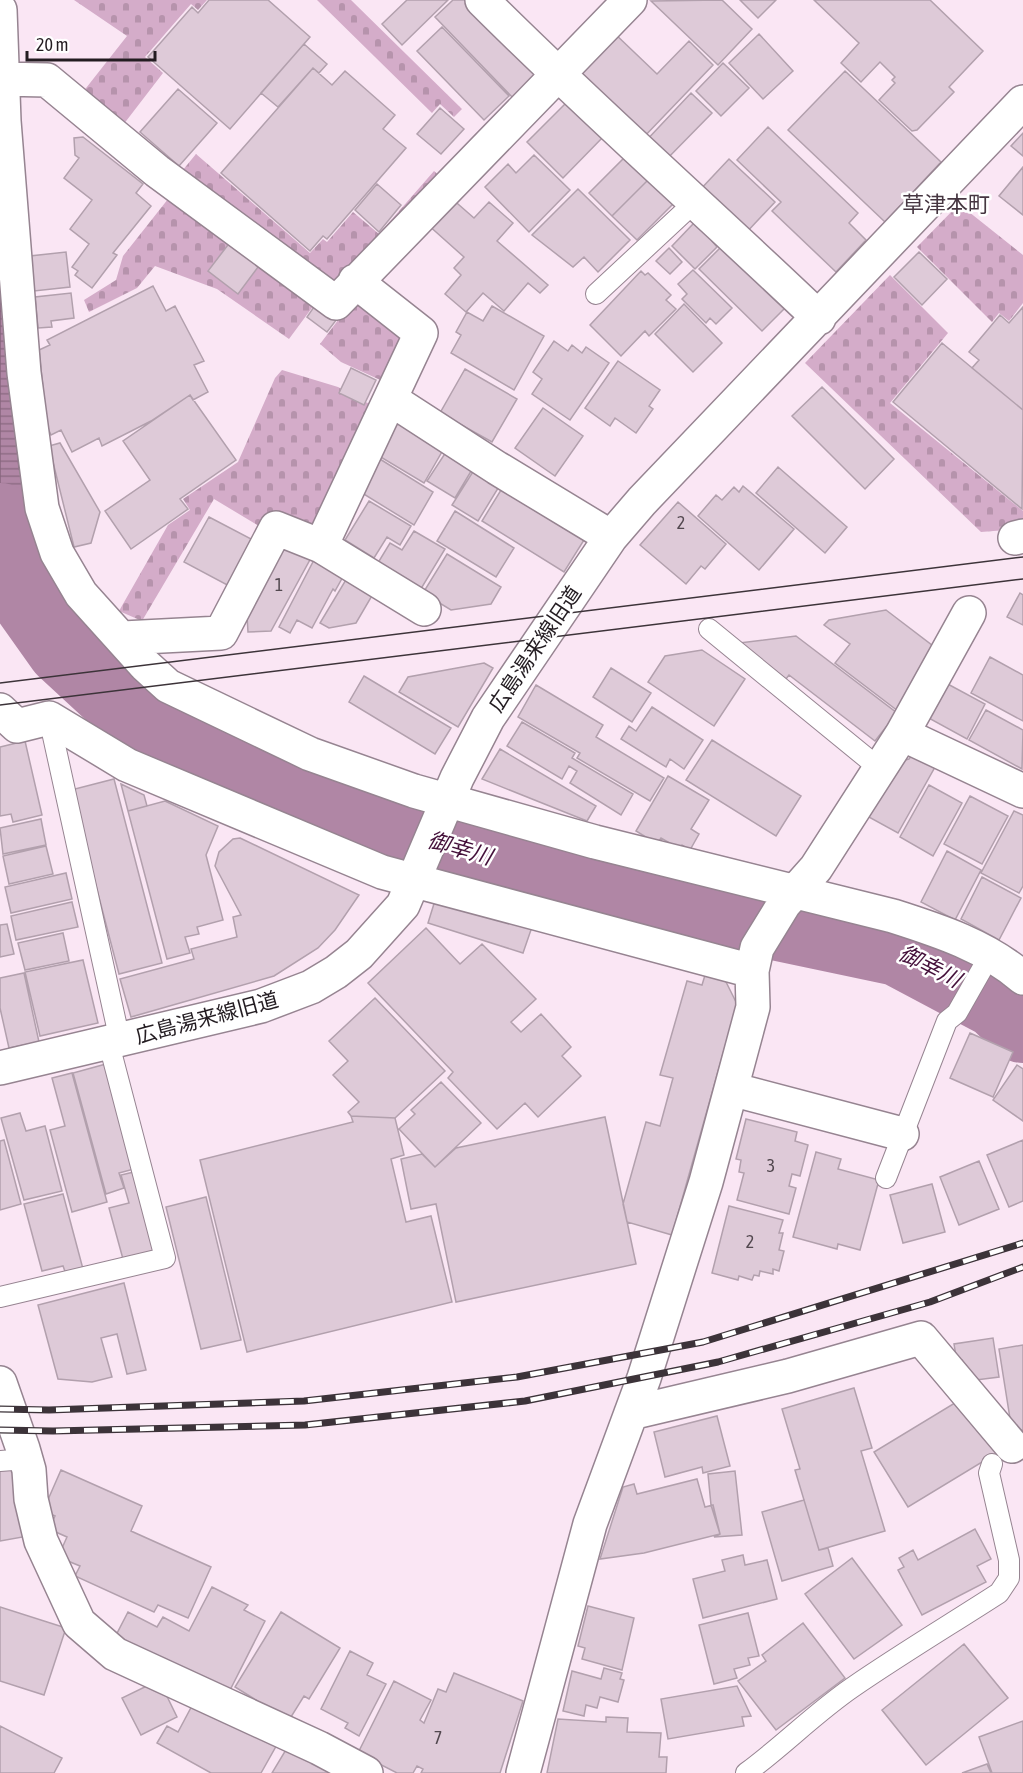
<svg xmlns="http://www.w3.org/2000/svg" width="1023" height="1773" viewBox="0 0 1023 1773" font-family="'Asap Condensed','Noto Sans JP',sans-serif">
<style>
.cemetery{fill:url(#cemetery-stones)}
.water{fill:url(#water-rules);stroke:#86667d;stroke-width:1.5}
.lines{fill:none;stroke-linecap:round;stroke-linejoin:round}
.river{stroke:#b086a5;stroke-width:76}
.building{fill:#decad8;stroke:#b2a0ad;stroke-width:1.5}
.lane-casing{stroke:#968491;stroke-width:22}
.street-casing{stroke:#968491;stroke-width:36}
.lane{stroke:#fff;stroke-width:20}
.street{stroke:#fff;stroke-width:33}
.tram{stroke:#3c3339;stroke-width:1.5}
.rail-casing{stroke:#3c3339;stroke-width:7}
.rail{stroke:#fff;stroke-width:4.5;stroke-dasharray:14;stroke-linecap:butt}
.labels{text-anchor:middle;stroke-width:5;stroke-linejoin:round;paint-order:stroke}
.number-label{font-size:18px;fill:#52484f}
.street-label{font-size:21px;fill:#231c21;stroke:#fff}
.neighbourhood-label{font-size:22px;fill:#463641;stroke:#fff}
.water-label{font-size:22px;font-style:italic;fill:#44103a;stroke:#fff}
</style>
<defs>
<pattern id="cemetery-stones" width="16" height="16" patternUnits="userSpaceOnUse" patternTransform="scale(1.5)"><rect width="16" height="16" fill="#d4acc9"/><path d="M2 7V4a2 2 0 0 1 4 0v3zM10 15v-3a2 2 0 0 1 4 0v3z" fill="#b693ac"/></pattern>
<pattern id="water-rules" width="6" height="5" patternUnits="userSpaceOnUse" patternTransform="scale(1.5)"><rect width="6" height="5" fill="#b086a5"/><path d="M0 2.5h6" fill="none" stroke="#8f6d86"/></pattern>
</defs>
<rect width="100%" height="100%" fill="#fae6f4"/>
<path class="cemetery" d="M74 0H207L198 10 191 4 145 57 163 73 120 129 79 97 127 36Z
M317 0H351L462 109 454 117 440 104 432 113Z
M196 154 310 253 323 239 327 242 353 212 379 234 434 171 441 177 331 291 178 176Z
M172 194 317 301 289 339 217 289 155 266 137 288 89 312 84 300 116 280 123 256Z
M959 204 1023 255V303L1009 321 999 313 992 322 917 247Z
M890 275 948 333 890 403 1023 511V524L1006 530 981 532 805 363Z
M357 295 411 337 389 384 341 362 320 344Z
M282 370 338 387 377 408 317 535 264 529 214 499 142 621 119 611 168 525 190 510 183 499 238 462 275 378Z"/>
<path class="water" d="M0 259 19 468 48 564 88 638 155 732 30 643 0 613Z"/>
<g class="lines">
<path class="river" d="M0 521 5 565 64 648 155 732 266 781 375 823 485 855 612 888 898 948 998 1001 1023 1025"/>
</g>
<path class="building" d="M209 0H268L310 37 230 129 148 57 192 7 198 13Z
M407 0H448L402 45 382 24Z
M453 0H474L543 72 515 100 435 17Z
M722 0 752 29 718 65 651 1Z
M740 0H776L758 18Z
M814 0H930L983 51 949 87 954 92 917 130 912 131 879 100 895 83 892 80 895 77 880 62 861 82 841 63 859 43Z
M442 27 509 96 484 120 417 51Z
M612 31 657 74 689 41 713 65 641 140 570 75Z
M759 34 793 71 763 99 729 63Z
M304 44 327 64 319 73 313 68 278 107 261 93Z
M723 63 749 88 721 116 696 91Z
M313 68 332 85 345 71 395 115 383 129 406 148 327 239 323 236 310 251 221 173Z
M845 71 941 162 885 222 788 130Z
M178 89 217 123 179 166 140 132Z
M691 93 712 113 663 163 643 144Z
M570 99 605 135 563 178 527 142Z
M440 108 464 129 441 154 417 134Z
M768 127 858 213 849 223 866 240 836 272 772 211 781 202 737 160Z
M1023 133V156L1011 146Z
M83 137 143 184 136 193 151 206 113 253 117 255 92 288 75 275 78 271 72 267 89 244 70 229 92 200 64 178 79 158 75 155 74 138Z
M630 152 650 178 612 216 589 193Z
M534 155 570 190 529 232 485 187 508 164 516 173Z
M729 159 775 202 744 235 698 192Z
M1023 167V215L999 196Z
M650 178 675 202 637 240 612 216Z
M377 184 401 205 379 232 355 210Z
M578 189 630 240 598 272 584 257 573 267 532 235Z
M450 197 474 218 489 202 513 223 497 241 548 285 540 293 528 283 504 311 483 293 466 312 445 294 461 275 454 268 464 257 427 224Z
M694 223 717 236 712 241 717 247 695 269 672 246Z
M231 241 261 263 238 294 208 271Z
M724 244 787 306 762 331 699 269Z
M669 248 682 262 670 274 656 261Z
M66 252 70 287 34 291 30 256Z
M919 252 947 279 922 305 894 277Z
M693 270 732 308 716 324 710 318 706 323 682 299 687 294 678 284Z
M641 271 645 275 648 273 671 295 666 300 676 309 649 336 645 331 621 356 590 325Z
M153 286 166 311 175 306 204 361 194 365 208 392 193 400 190 395 151 421 102 446 99 438 72 452 61 430 51 435 47 426 39 350 50 345 47 340Z
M71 293 74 318 51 321 52 327 38 328 35 297Z
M316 304 337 319 327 332 307 317Z
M684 304 722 343 693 372 655 334Z
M492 306 544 336 514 390 451 353 461 335 456 332 467 312 483 321Z
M1023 307V410L972 368 979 360 969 352 1000 315 1009 323Z
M554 341 568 351 572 345 582 353 586 347 609 363 570 420 532 394 542 379 533 372Z
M942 343 1023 410 1022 509 893 402Z
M618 361 660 390 649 406 653 409 636 433 615 418 610 426 585 408Z
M351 368 376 380 364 405 339 393Z
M465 369 517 399 492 442 440 413Z
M822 387 894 459 865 489 792 416Z
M190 395 236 460 180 499 188 509 131 549 105 511 150 480 123 441Z
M543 408 583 436 555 476 515 448Z
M394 420 443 450 424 483 374 453Z
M60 443 100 512 91 543 74 547 49 446Z
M446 452 473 468 455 498 427 481Z
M375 456 433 492 414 525 354 488Z
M778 467 847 527 825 553 756 493Z
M474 470 500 485 478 521 452 505Z
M743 486 794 529 759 570 698 516 716 495 722 500 734 487 739 492Z
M501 490 584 540 564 572 482 521Z
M369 501 411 526 400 545 387 537 374 558 345 540Z
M678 502 726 544 705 569 701 566 686 584 640 545Z
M455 511 514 548 496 577 437 541Z
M209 517 255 541 231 587 184 562Z
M414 531 445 549 416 597 373 571 390 543 402 550Z
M285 541 312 556 271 631 248 632 247 615Z
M447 554 501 587 491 604 451 610 423 593Z
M315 558 345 573 335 591 333 589 312 628 297 620 290 633 279 627Z
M347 578 373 594 356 623 329 628 320 623Z
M1020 593 1023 595V625L1007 617Z
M886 610 937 649 911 683 917 687 898 711 835 663 850 644 824 625 829 620Z
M796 636 897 713 875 741 789 675 786 679 739 643Z
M702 650 745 679 714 726 648 682 665 656Z
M990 657 1023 675V721L971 693Z
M484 663 493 668 458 727 399 692 408 677Z
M611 668 651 693 632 722 593 697Z
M364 676 451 728 435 754 349 702Z
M944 682 985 704 967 739 925 716Z
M536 685 603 725 596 737 664 778 650 801 577 758 580 753 518 717Z
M652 707 703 740 684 769 670 759 666 767 621 739 629 726 636 731Z
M986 710 1023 730 1022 769 969 740Z
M522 722 575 753 572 758 633 794 621 815 570 783 577 771 569 766 562 779 507 746Z
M712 740 801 796 776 836 686 780Z
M25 741 42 815 13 822 11 814 0 816V747Z
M500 749 596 806 587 821 482 779Z
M912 755 935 767 898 833 867 816 896 762 909 759Z
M668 776 709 800 691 829 699 834 690 850 682 845 680 849 661 838 657 844 636 831Z
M114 779 162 963 119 974 71 790Z
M121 784 144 795 147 806 128 811Z
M929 785 962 803 933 856 900 837Z
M970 796 1008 816 982 864 944 844Z
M165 801 218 826 206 855 223 920 197 927 199 934 185 937 190 953 167 959 128 811Z
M1014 811 1023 815V886L1019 893 981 873Z
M41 819 46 845 3 854 0 828Z
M240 838 359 895 335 930 318 948 274 976 131 1017 120 979 194 959 191 949 237 937 233 917 241 915 215 866 219 852 233 839Z
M46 846 53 874 9 884 3 856Z
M947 851 981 870 955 920 921 902Z
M66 873 72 899 11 913 5 887Z
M982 877 1021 898 999 940 961 919Z
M437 894 533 924 523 953 428 923Z
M72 902 78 927 16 940 11 916Z
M7 924 14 954 0 957V925Z
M426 928 460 964 482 944 536 999 511 1022 521 1032 541 1014 571 1047 562 1056 581 1076 538 1117 525 1103 497 1129 448 1078 453 1072 368 983Z
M63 933 69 961 25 970 18 943Z
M83 960 98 1023 40 1036 25 972Z
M706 972 723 976 737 1004 672 1235 627 1222 623 1204 646 1122 660 1126 673 1078 660 1075 687 981 702 985Z
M24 973 39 1042 9 1048 0 1008V978Z
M375 998 445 1071 395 1118 351 1116 348 1112 359 1102 333 1075 348 1061 329 1041Z
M970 1033 1013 1052 993 1097 950 1078Z
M106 1064 134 1169 119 1173 124 1188 106 1194 73 1073Z
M1017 1065 1023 1069V1121L993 1100Z
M72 1073 107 1202 72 1212 50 1130 65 1126 52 1078Z
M441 1082 481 1123 435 1167 399 1129 415 1114 411 1110Z
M20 1113 26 1131 45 1126 62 1191 24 1200 1 1118Z
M351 1116 395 1118 404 1155 391 1159 406 1222 431 1216 452 1302 247 1352 200 1160 353 1122Z
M605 1117 636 1264 456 1302 436 1204 411 1209 401 1159 422 1154 435 1167 456 1148Z
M746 1119 797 1132 795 1141 808 1145 800 1176 792 1174 789 1186 796 1188 789 1214 737 1200 744 1173 739 1172 741 1160 736 1159Z
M4 1140 21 1204 0 1210V1141Z
M1023 1140V1201L1009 1207 987 1155Z
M816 1152 841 1159 838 1169 879 1180 860 1250 838 1244 837 1249 793 1237Z
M979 1161 999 1209 959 1225 940 1177Z
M134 1172 156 1250 123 1259 109 1208 129 1203 121 1175Z
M932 1184 945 1232 903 1243 890 1195Z
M63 1194 83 1269 66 1274 63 1266 42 1271 24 1204Z
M206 1197 241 1340 201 1349 166 1207Z
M729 1206 783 1220 779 1233H783L779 1250 784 1251 779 1271 773 1269V1274L760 1271 759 1276 754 1275 752 1280 739 1276 738 1280 712 1273Z
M124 1283 146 1370 127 1374 117 1334 101 1338 112 1377 92 1382 58 1379 38 1305Z
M993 1338 999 1377 976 1380 962 1360 957 1362 954 1344Z
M1023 1345V1435H1022V1430L1012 1431 999 1349Z
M854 1388 872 1448 861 1451 885 1531 819 1550 795 1470 800 1469 782 1409Z
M963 1398 997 1453 908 1507 874 1452Z
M717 1416 730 1466 703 1473 702 1467 665 1477 654 1432Z
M20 1462 34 1535 0 1541V1466Z
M61 1470 142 1506 131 1531 211 1567 188 1618 158 1605 154 1612 75 1576 80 1566 58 1557 67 1537 49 1529 55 1516 43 1511Z
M735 1471 742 1535 714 1537 720 1534 711 1505 708 1474Z
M697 1479 705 1507 713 1505 720 1534 644 1553 600 1559 623 1487 634 1484 637 1494Z
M804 1500 819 1550 828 1548 833 1566 782 1581 762 1512Z
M975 1529 991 1559 977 1566 986 1582 922 1615 898 1570 904 1567 899 1558 913 1550 918 1560Z
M743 1555 745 1565 767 1560 777 1599 703 1618 693 1579 725 1571 722 1560Z
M852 1558 902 1625 854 1659 805 1594Z
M212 1587 248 1605 244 1610 265 1621 227 1696 112 1643 128 1612 157 1627 163 1617 189 1631Z
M588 1606 634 1618 622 1670 582 1659 585 1648 578 1646Z
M0 1607 66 1628 44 1695 0 1681Z
M281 1612 340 1648 309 1699 304 1696 286 1725 253 1705 256 1700 235 1687Z
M748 1613 759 1656 748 1658 750 1665 734 1669 737 1678 714 1684 699 1625Z
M803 1623 845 1678 776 1730 738 1681 766 1661 762 1655Z
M964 1644 1008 1698 926 1765 882 1710Z
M350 1651 373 1663 367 1675 386 1684 359 1736 345 1728 348 1723 321 1709Z
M604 1668 622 1673 620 1679 624 1680 618 1702 600 1697 597 1708 586 1705 584 1716 563 1711 572 1671 601 1679Z
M454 1673 523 1701 500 1773H421L423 1769 417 1766 413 1773H397L358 1753 394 1681 431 1700 420 1720 424 1723 438 1689 446 1692Z
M159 1680 177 1717 141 1735 122 1698Z
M737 1686 751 1716 742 1717 744 1726 668 1739 661 1699Z
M194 1702 279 1741 261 1773H211L157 1743 167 1726 178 1732Z
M606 1717 628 1718 627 1732 661 1733 659 1757H667L666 1773H547L558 1719 606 1722Z
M1023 1721V1773H992L979 1737Z
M0 1726 62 1758 54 1773H0Z
M287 1748 332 1773H272Z
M987 1764 991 1773H962Z"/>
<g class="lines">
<defs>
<path id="lane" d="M596 294 696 201
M709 629 879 768
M49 718 120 1041
M886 1178 947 1021 957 1013 990 955
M0 1297 165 1258 109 1044
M0 1461 26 1459
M746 1773C783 1746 815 1713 853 1687 901 1654 951 1624 999 1593L1009 1578V1560L989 1473 992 1464"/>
<path id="street" d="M482 0C591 109 707 211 819 318
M0 10 4 121 24 373 42 508 57 553 81 594 145 665 168 686 310 754 414 791 595 842 893 916C940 931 986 946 1023 978
M0 79 47 80 157 171 336 303 630 0
M392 400 497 468 611 537
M1015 538 1023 536
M321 546 421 333 355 281
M123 638 221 633 276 528 321 546 424 609
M0 710 17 726 49 718 127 765 382 872 752 971
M902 734 1023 791
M0 1068 261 1006 311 987 336 972 359 954 403 905 457 778 488 718 611 537 642 501 1023 102
M731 1089 902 1134
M0 1383 23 1449 29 1470 31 1499 41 1541 79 1623 115 1654 319 1748 366 1773
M631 1413 788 1376 921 1338 1012 1446
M523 1773 590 1524 644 1378 706 1182 753 1007 752 971 757 948 784 904 816 868 902 734 969 613"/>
</defs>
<use href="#lane" class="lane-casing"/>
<use href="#street" class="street-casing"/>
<use href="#lane" class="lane"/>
<use href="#street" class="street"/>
<path class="tram" d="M0 683 1023 557
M0 705 1023 579"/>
<defs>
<path id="rail" d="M0 1409 49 1410 304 1401 517 1377 703 1342 1023 1243
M0 1430 53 1431 305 1425 525 1401 718 1362 930 1302 1023 1267"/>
</defs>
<use href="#rail" class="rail-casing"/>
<use href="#rail" class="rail"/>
</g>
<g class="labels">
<g class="number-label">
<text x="681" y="529">2</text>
<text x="279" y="591">1</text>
<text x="771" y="1172">3</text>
<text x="750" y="1248">2</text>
<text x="438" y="1744">7</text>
</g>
<g class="street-label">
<text transform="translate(535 649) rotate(-56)" y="7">広島湯来線旧道</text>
<text transform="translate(207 1018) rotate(-15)" y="7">広島湯来線旧道</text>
</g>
<g class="neighbourhood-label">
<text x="946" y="212">草津本町</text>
</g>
<g class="water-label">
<text transform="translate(460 848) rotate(16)" y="8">御幸川</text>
<text transform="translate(930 966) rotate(27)" y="8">御幸川</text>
</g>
</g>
<path d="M27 51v9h128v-9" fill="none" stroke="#231c21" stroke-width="3"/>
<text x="36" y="51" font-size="18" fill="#231c21" stroke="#ffffff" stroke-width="4.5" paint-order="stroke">20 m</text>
</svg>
